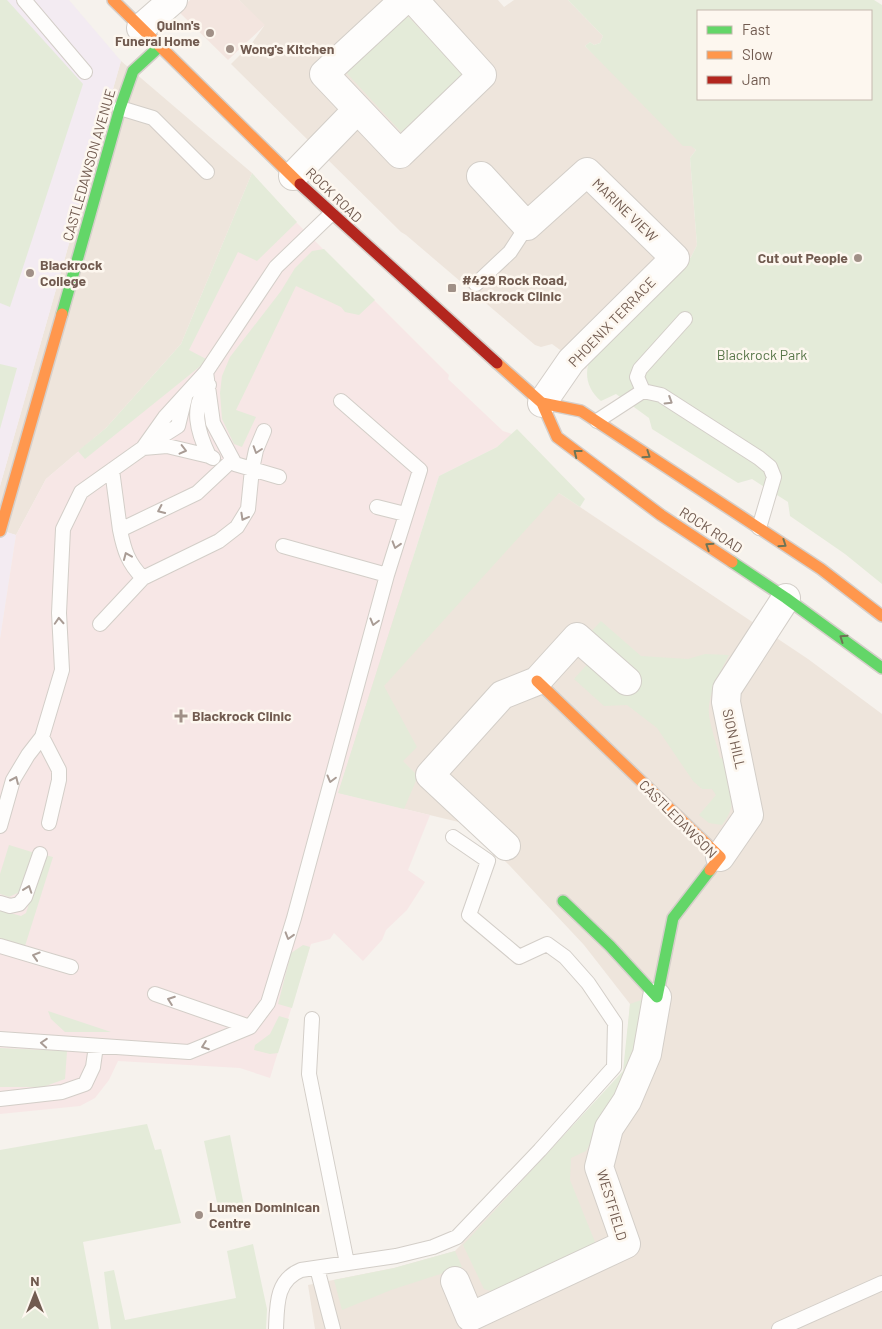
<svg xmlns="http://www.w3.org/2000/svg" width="882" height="1329" viewBox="0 0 882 1329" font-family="Barlow,sans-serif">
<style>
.residential{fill:#eee5dc}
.commercial{fill:#f3e5df}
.education{fill:#f3ebf2}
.medical{fill:#f7e7e6}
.green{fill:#e4ebd9;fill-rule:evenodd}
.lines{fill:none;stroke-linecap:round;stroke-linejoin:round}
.lane-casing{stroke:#d3cec8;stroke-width:16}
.street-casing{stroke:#d3cec8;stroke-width:30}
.fast-casing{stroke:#d5cfca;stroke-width:14}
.slow-casing{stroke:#d5cfca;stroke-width:14}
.jam-casing{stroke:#d5cfca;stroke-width:14}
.lane{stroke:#fefdfc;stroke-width:14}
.street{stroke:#fefdfc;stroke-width:28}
.fast{stroke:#63d668;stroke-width:11}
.slow{stroke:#ff974d;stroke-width:11}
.jam{stroke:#b3261e;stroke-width:11}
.oneway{stroke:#a99c95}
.oneway2{stroke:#6e7455}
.poi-dot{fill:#a09087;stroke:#fdf7ef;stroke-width:2}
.labels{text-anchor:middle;stroke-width:5;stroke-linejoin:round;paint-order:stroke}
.poi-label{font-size:14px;font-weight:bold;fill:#715b50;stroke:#fdf7ef;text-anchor:start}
.street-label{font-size:14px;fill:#715b50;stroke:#fdf7ef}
.park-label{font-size:14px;fill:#587649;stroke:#fdf7ef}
</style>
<rect width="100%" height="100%" fill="#f6f2ed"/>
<path class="residential" d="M239 0H498L504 7 514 0H568L603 36 600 43 594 45 590 42 585 46 696 150 690 158 697 245 691 257 590 358 586 369 552 344 541 347 535 345 406 235 401 232 231 64 252 43 264 26Z
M121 61 252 173 181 344 106 428 46 479 16 535 0 530V486Z
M559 493 808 659 882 714V1329H315L308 1285 394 1268 455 1251 545 1157 624 1071 630 1004 584 945 510 866 467 824 338 793 410 562Z"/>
<path class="commercial" d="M190 0H239L265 25 228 60 178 11Z"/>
<path class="education" d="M0 0H69L121 61 0 486Z
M0 530 16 535 0 639Z"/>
<path class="medical" d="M252 173 270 196 449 375 448 379 503 431 512 434 497 447 439 476 338 793 430 815 408 870 425 882 407 910 386 930 382 940 363 961 334 933 330 939 311 944 270 1078 240 1068 118 1061 109 1080 95 1098 80 1106 0 1114V639L16 535 46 479 106 428 181 344Z"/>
<path class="green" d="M0 0H7L83 84 10 307 0 303Z
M568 0H874L882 5V584L845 554 790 516 788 502 752 479 738 483 652 429 649 418 616 394 601 401C587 389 584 375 590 358L691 257 697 245 690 158 696 150 691 146H683L585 46 590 42 594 45 600 43 603 36ZM698 11H871V99H698Z
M404 12 463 75 401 132 343 69Z
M252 173 297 222 257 261 238 252 189 350 208 360 85 459 78 451 106 428 181 344Z
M324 249 375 300 359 315 345 312 341 307 296 286 236 410 256 417 242 447 234 444 222 419 220 393 222 376 230 357 281 291 295 268 312 251Z
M0 364 17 368 0 429Z
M517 429 585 499 580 507 559 493 384 686 417 747 403 761 418 776 404 809 338 793 439 476 497 447Z
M601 621 641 656 688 659 705 654 729 655C720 672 707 695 709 715 711 730 717 744 720 758H724C729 782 740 804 722 825L709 823 699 815 716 795 712 789H702L693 781 657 728 627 705 604 706 574 679 591 660 589 634Z
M9 845 35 853 22 891 9 897 0 894V874Z
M45 855 53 857 25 946 0 938V910L21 916 26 913Z
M303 945 310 947 292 1008 278 1004 291 953Z
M644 999 633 1061 586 1151 571 1158 570 1180 597 1247 498 1293 484 1289 463 1245 623 1071 630 1004Z
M48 1011 111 1032H65L51 1019Z
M279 1016 289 1019 278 1053 270 1054 254 1050 255 1045 270 1034Z
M0 1048 67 1051 65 1079 43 1087H0Z
M147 1124 155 1150 161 1149 181 1223 83 1242 99 1329H0V1150Z
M230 1135 244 1206 219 1212 204 1141Z
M253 1244 267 1309 266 1329H111L104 1272 114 1270 125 1320 236 1298 227 1251Z
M455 1251 462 1267 391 1290 342 1310 334 1280 394 1268Z"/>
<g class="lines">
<defs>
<path id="lane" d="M24 0 85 72
M120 108 153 118 207 172
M476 284 510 252 527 226
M206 372 213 423 235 464 279 477
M209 385C189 406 198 433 209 456L213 458
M643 391 637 377 640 369 685 319
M597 421 643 391 661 395 759 458 770 467 774 477 759 528
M148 445 178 426 185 397
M143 448 165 417 206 372 276 267 331 214
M112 470 120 530 197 493 229 463
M377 507 405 514
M120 530C124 550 128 563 143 578
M283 546 387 575
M100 624 143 578 219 541 237 527 248 509 252 469 256 450 264 431
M42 737 59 770V780L49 823
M0 826 13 780 28 755 42 737 62 670 59 613 63 529 81 492 143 448 167 446 209 456
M0 903 10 906 19 904 25 897 40 854
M0 946 71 967
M155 994 250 1027
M312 1019 309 1074 347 1263
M0 1039 189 1052 250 1027 268 1003 294 918 387 575 420 470 341 401
M0 1099 62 1092 85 1084 93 1067 96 1046
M317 1268 333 1329
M276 1329C277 1305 276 1280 301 1270L396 1256 433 1247 457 1237 540 1150 614 1067 615 1023 588 983 565 957 547 944 519 957 469 915 488 861 453 837
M779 1329 882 1283"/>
<path id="street" d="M404 0 324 74 400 154 482 75 414 0
M141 28 173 0
M293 176 357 110
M481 176 527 226 587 172 675 258 571 361 542 403
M506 846 430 775 502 695 537 681 577 637 627 681
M720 857 749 815 726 702 727 689 786 598
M455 1281 470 1317 626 1244 599 1167 609 1128 627 1101 647 1054 657 997"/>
<path id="fast" d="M62 314 120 108 133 71 159 47
M732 562 786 598 882 668
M563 901 610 946 657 997 673 918 710 870"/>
<path id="slow" d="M113 0 300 184
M497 363 542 403 557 437 661 515 732 562
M542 403 581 411 821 569 882 616
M0 531 62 314
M537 681 720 857 710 870"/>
<path id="jam" d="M300 184 497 363"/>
</defs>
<use href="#lane" class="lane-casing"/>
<use href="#street" class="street-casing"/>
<use href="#fast" class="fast-casing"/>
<use href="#slow" class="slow-casing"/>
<use href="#jam" class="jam-casing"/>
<use href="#lane" class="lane"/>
<use href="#street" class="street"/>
<use href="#fast" class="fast"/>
<use href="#slow" class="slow"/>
<use href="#jam" class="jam"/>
</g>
<defs><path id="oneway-chevron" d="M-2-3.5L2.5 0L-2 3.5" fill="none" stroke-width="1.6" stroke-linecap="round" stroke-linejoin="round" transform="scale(1.25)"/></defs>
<g class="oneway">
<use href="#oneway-chevron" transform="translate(669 401) rotate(32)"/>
<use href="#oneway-chevron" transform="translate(183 450) rotate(14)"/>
<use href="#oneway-chevron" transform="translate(257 450) rotate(108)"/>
<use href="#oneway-chevron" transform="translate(161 510) rotate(155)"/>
<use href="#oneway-chevron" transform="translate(244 517) rotate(119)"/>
<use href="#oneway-chevron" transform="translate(396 545) rotate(107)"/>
<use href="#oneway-chevron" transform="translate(127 556) rotate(-113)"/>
<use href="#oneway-chevron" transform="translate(59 621) rotate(-93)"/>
<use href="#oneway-chevron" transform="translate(374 622) rotate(105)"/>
<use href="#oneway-chevron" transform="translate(331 779) rotate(105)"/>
<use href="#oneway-chevron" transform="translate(15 780) rotate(-66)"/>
<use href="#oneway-chevron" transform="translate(28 889) rotate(-71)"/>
<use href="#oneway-chevron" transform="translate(289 936) rotate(107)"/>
<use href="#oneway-chevron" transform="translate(36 956) rotate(-163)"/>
<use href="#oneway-chevron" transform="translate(171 1000) rotate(-160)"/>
<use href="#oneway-chevron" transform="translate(44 1043) rotate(-176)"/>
<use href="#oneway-chevron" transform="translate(205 1046) rotate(160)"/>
</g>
<g class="oneway2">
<use href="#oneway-chevron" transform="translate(577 453) rotate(-142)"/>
<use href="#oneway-chevron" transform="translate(647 455) rotate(34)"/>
<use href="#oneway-chevron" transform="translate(783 544) rotate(34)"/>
<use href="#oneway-chevron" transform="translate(709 546) rotate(-147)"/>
<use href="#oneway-chevron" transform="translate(843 638) rotate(-145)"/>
</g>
<g class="poi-dot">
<circle cx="210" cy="33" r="5"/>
<circle cx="230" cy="49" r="5"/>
<circle cx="858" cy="258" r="5"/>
<circle cx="30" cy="273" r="5"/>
<rect x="447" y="283" width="10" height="10" rx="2.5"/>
<path d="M178.5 708.5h5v5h5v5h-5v5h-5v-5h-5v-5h5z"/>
<circle cx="199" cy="1215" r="5"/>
</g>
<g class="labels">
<g class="poi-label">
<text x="200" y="30" text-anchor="end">Quinn's<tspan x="200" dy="16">Funeral Home</tspan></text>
<text x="240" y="54">Wong's Kitchen</text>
<text x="848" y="263" text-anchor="end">Cut out People</text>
<text x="40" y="270">Blackrock<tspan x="40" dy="16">College</tspan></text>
<text x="462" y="285">#429 Rock Road,<tspan x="462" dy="16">Blackrock Clinic</tspan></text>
<text x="192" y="721">Blackrock Clinic</text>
<text x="209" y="1212">Lumen Dominican<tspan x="209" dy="16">Centre</tspan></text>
</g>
<g class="street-label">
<text transform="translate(89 165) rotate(-74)" y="5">CASTLEDAWSON AVENUE</text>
<text transform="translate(334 195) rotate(44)" y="5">ROCK ROAD</text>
<text transform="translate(625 210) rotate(44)" y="5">MARINE VIEW</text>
<text transform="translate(612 322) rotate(-46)" y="5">PHOENIX TERRACE</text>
<text transform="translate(711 530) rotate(33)" y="5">ROCK ROAD</text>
<text transform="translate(734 739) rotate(77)" y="5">SION HILL</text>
<text transform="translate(678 819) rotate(45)" y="5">CASTLEDAWSON</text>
<text transform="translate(612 1205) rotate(73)" y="5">WESTFIELD</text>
</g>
<g class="park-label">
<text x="762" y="360">Blackrock Park</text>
</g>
</g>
<rect x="697" y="10" width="175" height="90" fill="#fdf7ef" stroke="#c5b9af"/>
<rect x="707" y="26" width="25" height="8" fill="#63d668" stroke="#c5b9af"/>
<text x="742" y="35" font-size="15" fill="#715b50">Fast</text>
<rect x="707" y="51" width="25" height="8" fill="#ff974d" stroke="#c5b9af"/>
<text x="742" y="60" font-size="15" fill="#715b50">Slow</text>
<rect x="707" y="76" width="25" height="8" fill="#b3261e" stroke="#c5b9af"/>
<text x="742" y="85" font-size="15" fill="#715b50">Jam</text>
<g transform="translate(35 1294)" stroke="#fdf7ef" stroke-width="4" paint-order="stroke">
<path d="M0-4L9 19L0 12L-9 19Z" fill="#715b50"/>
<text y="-8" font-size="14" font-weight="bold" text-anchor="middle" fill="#715b50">N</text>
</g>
</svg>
